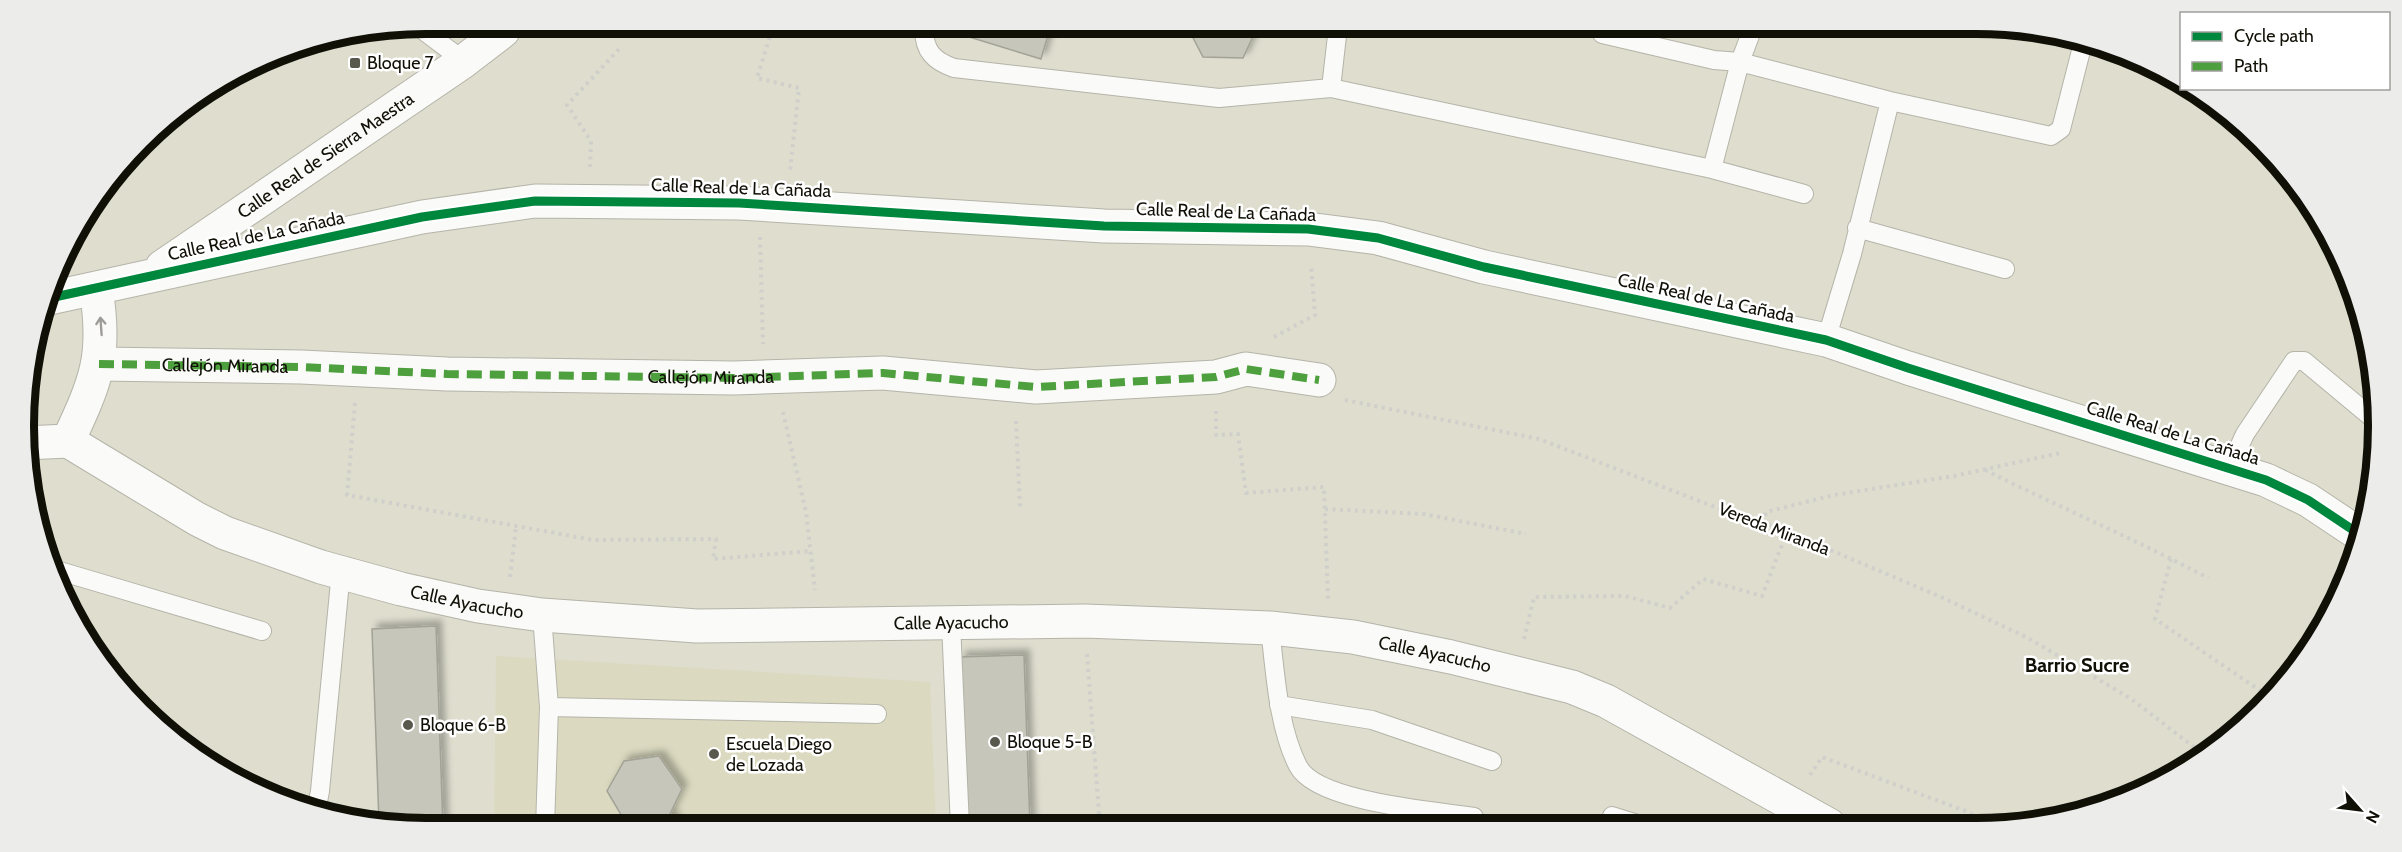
<svg xmlns="http://www.w3.org/2000/svg" width="2402" height="852" viewBox="0 0 2402 852" font-family="Cabin,sans-serif">
<style>
.built{fill:#dbdac0}
.building{fill:#c6c6ba;stroke:#a2a296;stroke-width:1.5;filter:url(#shadow)}
.lines{fill:none;stroke-linecap:round;stroke-linejoin:round}
.lane-casing{stroke:#b5b4a9;stroke-width:20}
.street-casing{stroke:#b5b4a9;stroke-width:35}
.path{stroke:#cfcfcb;stroke-width:4;stroke-dasharray:3 4.5;stroke-linecap:butt}
.lane{stroke:#fafaf8;stroke-width:18}
.street{stroke:#fafaf8;stroke-width:33}
.quiet{stroke:#4da03d;stroke-width:8;stroke-dasharray:15 8;stroke-linecap:butt}
.cycleway-casing{stroke:#fff;stroke-width:13}
.cycleway{stroke:#00873e;stroke-width:9}
.oneway{stroke:#9d9c98}
.poi-dot{fill:#59584d;stroke:#fff;stroke-width:2}
.labels{text-anchor:middle;stroke-width:5;stroke-linejoin:round;paint-order:stroke}
.poi-label{font-size:18px;fill:#111007;stroke:#fff;text-anchor:start}
.street-label{font-size:18px;fill:#111007;stroke:#fff}
.neighbourhood-label{font-size:20px;font-weight:bold;fill:#111007;stroke:#fff}
.rim{fill:none;stroke:#111007;stroke-width:8}
</style>
<defs>
<filter id="shadow"><feDropShadow dx="5.5" dy="-5.5" stdDeviation="3" flood-color="#0004"/></filter>
</defs>
<rect width="100%" height="100%" fill="#deddce"/>
<path class="built" d="M496 656 930 682 936 827 494 828Z"/>
<path class="building" d="M1289 27 1255 32 1243 58 1203 57 1191 34H1163L1158 28Z
M1050 28 1041 59 966 36 968 29Z
M436 626 443 828 379 822 372 629Z
M1024 655 1030 827H965L960 657Z
M659 756 682 789 670 814 678 827 618 828 623 818 607 791 624 761Z"/>
<g class="lines">
<defs>
<path id="lane" d="M924 29C924 51 934 61 954 68L1219 98 1331 88 1712 169 1804 194
M424 31 464 61
M1602 34 1714 60 1740 62 1890 101 2051 136 2061 129 2084 39
M1331 88 1338 27
M1712 169 1740 62 1754 25
M1857 228 2005 269
M1826 340 1852 254 1890 101
M2230 467 2245 434 2294 361H2304L2376 421
M56 570 262 631
M542 615 549 707 545 828
M951 623 960 827
M1270 628C1275 671 1278 727 1298 766 1316 802 1435 811 1474 817
M1279 705 1372 720 1492 761
M549 707 877 714
M316 812 320 791 341 571
M1612 816 1641 825"/>
<g id="street">
<path id="s1" d="M162 267 464 61 503 31"/>
<path d="M50 298 422 217 535 201 739 203 1104 226 1308 229 1378 238 1484 267 1826 340 1908 368 2266 480 2308 500 2362 536"/>
<path id="s2" d="M99 364 301 367 447 374 734 378 883 373 1036 387 1216 377 1246 369 1319 380"/>
<path id="s3" d="M68 441 197 519 225 533 321 567 401 589 478 606 542 615 697 626 1085 621 1270 628 1353 637 1451 657 1572 687 1606 701 1829 825"/>
<path d="M68 441C96 381 107 356 96 289"/>
<path d="M25 443 68 441"/>
</g>
</defs>
<use href="#lane" class="lane-casing"/>
<use href="#street" class="street-casing"/>
<path class="path" d="M772 30 757 78 799 88 790 172
M590 167 591 141 567 105 622 46
M760 237 763 344
M1274 337 1315 315 1311 264
M1345 400 1539 439 1720 509 1776 527 1941 597 2028 638 2130 698 2203 754
M355 403 347 495 593 540 716 539 713 559 811 551
M1216 411V435L1238 434 1246 493 1324 487 1328 600
M783 412 806 512 815 590
M1016 421 1020 508
M1985 470C2059 507 2135 539 2208 578
M1325 509 1424 514 1526 534
M1763 523 1766 512 1834 495 1954 476 2060 453
M2171 559 2155 619 2268 696
M510 577 516 527
M1524 639 1534 597 1625 596 1670 608 1703 579 1762 596 1787 532
M1087 654 1100 827
M1810 775 1822 757 1968 812 1990 825"/>
<use href="#lane" class="lane"/>
<use href="#street" class="street"/>
<path class="quiet" d="M99 364 301 367 447 374 734 378 883 373 1036 387 1216 377 1246 369 1319 380"/>
<defs>
<path id="cycleway" d="M50 298 422 217 535 201 739 203 1104 226 1308 229 1378 238 1484 267 1826 340 1908 368 2266 480 2308 500 2362 536"/>
</defs>
<use href="#cycleway" class="cycleway-casing"/>
<use href="#cycleway" class="cycleway"/>
</g>
<defs><path id="oneway-shaft" d="M-6 0H5M1.5-3L5.5 0L1.5 3" fill="none" stroke-width="1.6" stroke-linecap="round" stroke-linejoin="round" transform="scale(1.5)"/></defs>
<use class="oneway" href="#oneway-shaft" transform="translate(101 326) rotate(-94)"/>
<g class="poi-dot">
<rect x="349" y="57" width="12" height="12" rx="3"/>
<circle cx="408" cy="725" r="6"/>
<circle cx="995" cy="742" r="6"/>
<circle cx="714" cy="754" r="6"/>
</g>
<g class="labels">
<g class="poi-label">
<text x="367" y="69">Bloque 7</text>
<text x="420" y="731">Bloque 6-B</text>
<text x="1007" y="748">Bloque 5-B</text>
<text x="726" y="750">Escuela Diego<tspan x="726" dy="21">de Lozada</tspan></text>
</g>
<g class="street-label">
<text dy="6" stroke="none"><textPath href="#s1" startOffset="198">Calle Real de Sierra Maestra</textPath></text>
<text transform="translate(741 188) rotate(2)" y="6">Calle Real de La Cañada</text>
<text transform="translate(1226 212) rotate(2)" y="6">Calle Real de La Cañada</text>
<text transform="translate(256 236) rotate(-12)" y="6">Calle Real de La Cañada</text>
<text transform="translate(1706 298) rotate(12)" y="6">Calle Real de La Cañada</text>
<text dy="6" stroke="none"><textPath href="#s2" startOffset="126">Callejón Miranda</textPath></text>
<text dy="6" stroke="none"><textPath href="#s2" startOffset="612">Callejón Miranda</textPath></text>
<text transform="translate(2173 433) rotate(17)" y="6">Calle Real de La Cañada</text>
<text transform="translate(1774 529) rotate(21)" y="6">Vereda Miranda</text>
<text dy="6" stroke="none"><textPath href="#s3" startOffset="434">Calle Ayacucho</textPath></text>
<text dy="6" stroke="none"><textPath href="#s3" startOffset="920">Calle Ayacucho</textPath></text>
<text dy="6" stroke="none"><textPath href="#s3" startOffset="1406">Calle Ayacucho</textPath></text>
</g>
<g class="neighbourhood-label">
<text x="2077" y="672">Barrio Sucre</text>
</g>
</g>
<path d="M0 0H2402V852H0ZM426 34H1976A392 392 0 0 1 2368 426V426A392 392 0 0 1 1976 818H426A392 392 0 0 1 34 426V426A392 392 0 0 1 426 34Z" fill="#ececeb" fill-rule="evenodd"/>
<path class="rim" d="M426 34H1976A392 392 0 0 1 2368 426V426A392 392 0 0 1 1976 818H426A392 392 0 0 1 34 426V426A392 392 0 0 1 426 34Z"/>
<rect x="2180" y="12" width="210" height="78" fill="#ffffff" stroke="#a09f9c" stroke-width="1.5"/>
<rect x="2192" y="32" width="30" height="9" fill="#00873e" stroke="#a09f9c" stroke-width="1.5"/>
<text x="2234" y="42" font-size="18" fill="#111007">Cycle path</text>
<rect x="2192" y="62" width="30" height="9" fill="#4da03d" stroke="#a09f9c" stroke-width="1.5"/>
<text x="2234" y="72" font-size="18" fill="#111007">Path</text>
<g transform="translate(2360 810) rotate(118)" stroke="#ffffff" stroke-width="4.5" paint-order="stroke">
<path d="M0-4.5L10 22L0 15L-10 22Z" fill="#111007"/>
<text y="-9" font-size="16" font-weight="bold" text-anchor="middle" fill="#111007">N</text>
</g>
</svg>
